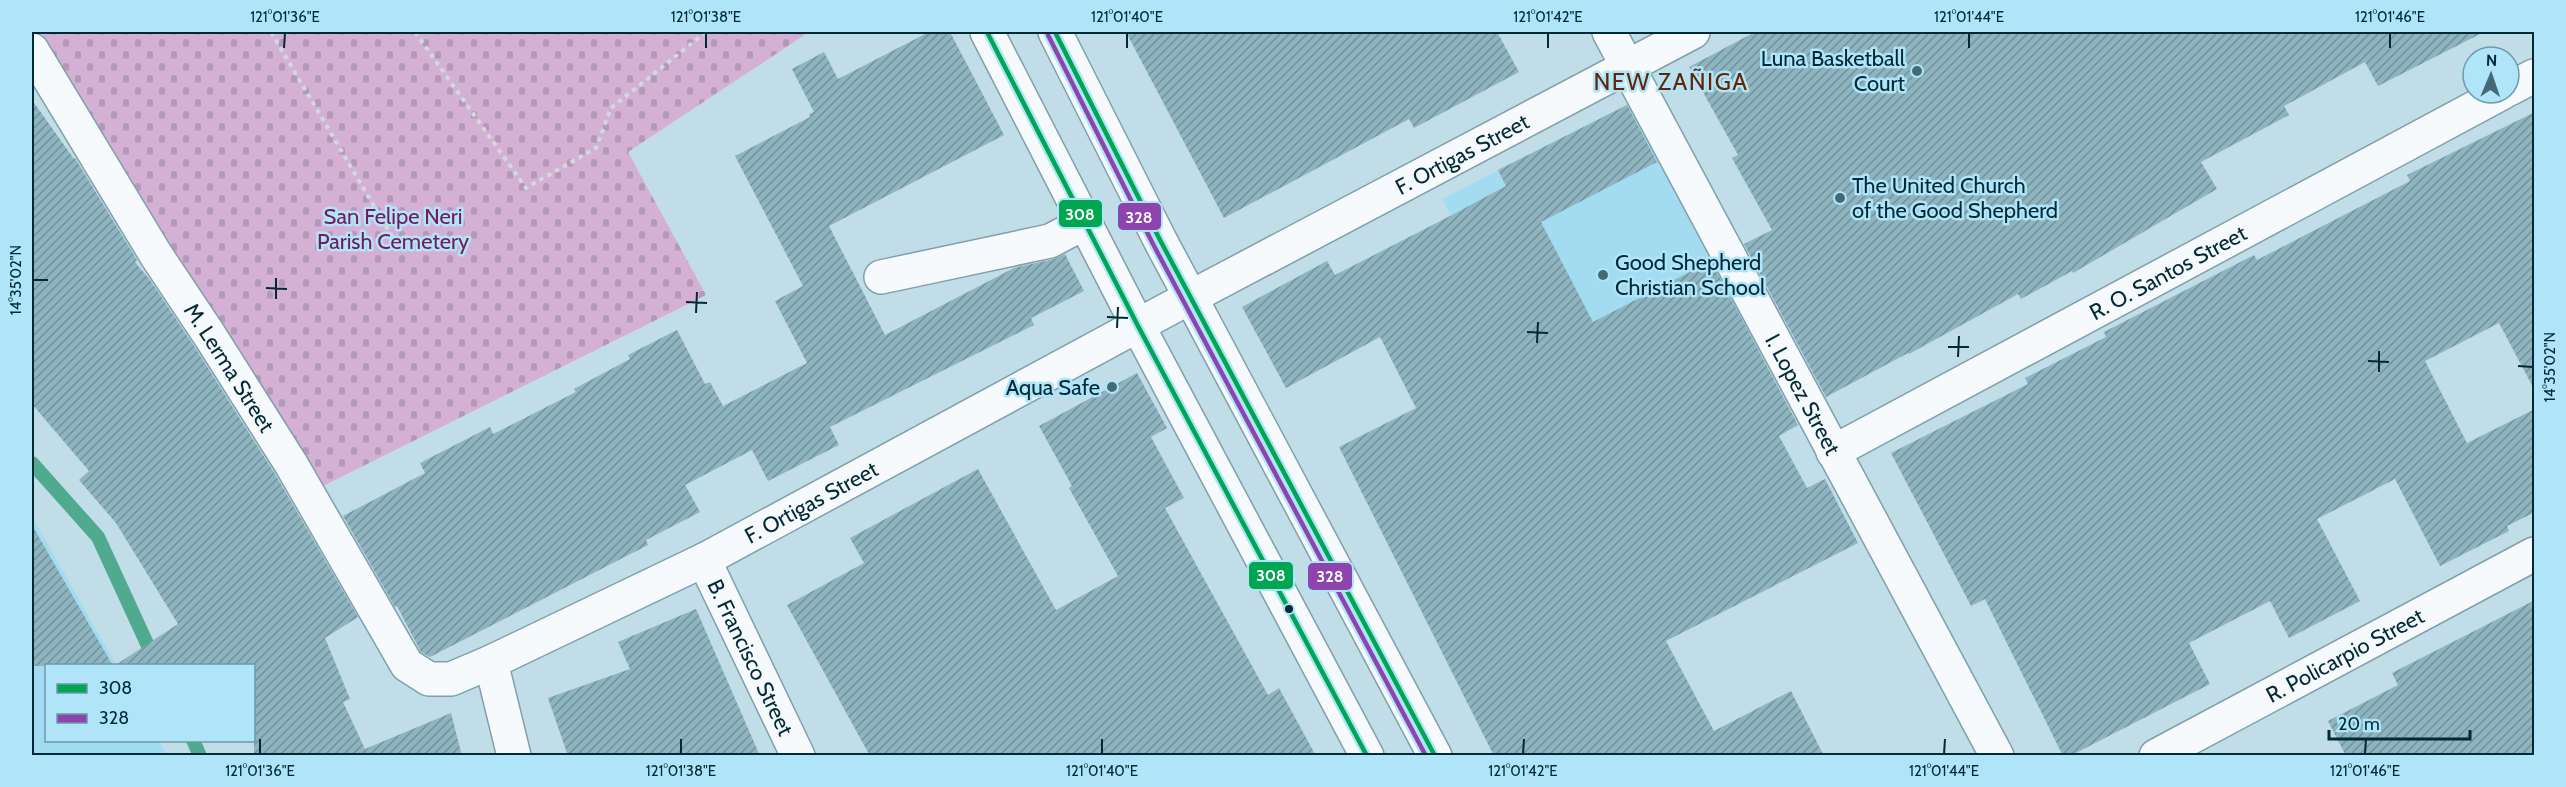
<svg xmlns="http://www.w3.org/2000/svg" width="2566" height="787" viewBox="0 0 2566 787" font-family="Cabin,sans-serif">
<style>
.built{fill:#a3dcf1}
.cemetery{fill:url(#cemetery-stones)}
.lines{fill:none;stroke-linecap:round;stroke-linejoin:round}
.stream{stroke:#50aa90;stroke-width:14}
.building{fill:url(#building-hatch)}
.minor-casing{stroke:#7fa0aa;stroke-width:36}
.major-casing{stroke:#7fa0aa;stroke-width:36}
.path{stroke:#cfdadd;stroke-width:4;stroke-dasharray:4.5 4.5;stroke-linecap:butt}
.minor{stroke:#f6fafc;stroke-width:33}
.major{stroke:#f6fafc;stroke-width:33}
.bus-1-casing{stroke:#b0e4f8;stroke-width:9}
.bus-2-casing{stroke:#b0e4f8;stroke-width:9}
.bus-1{stroke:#00a651;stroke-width:4.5}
.bus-2{stroke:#8e44ad;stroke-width:4.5}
.ticks{fill:none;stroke:#002a37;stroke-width:2}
.poi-dot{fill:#436975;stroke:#b0e4f8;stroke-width:2}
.bus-dot{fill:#002a37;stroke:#b0e4f8;stroke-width:2}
.labels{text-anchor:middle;stroke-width:5;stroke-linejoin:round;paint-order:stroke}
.poi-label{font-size:22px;fill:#002a37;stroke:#b0e4f8;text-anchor:end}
.street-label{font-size:22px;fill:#002a37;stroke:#b0e4f8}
.park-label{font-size:22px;fill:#761a5a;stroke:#b0e4f8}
.neighbourhood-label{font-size:24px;letter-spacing:1.5px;fill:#642504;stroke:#b0e4f8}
.line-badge{stroke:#b0e4f8;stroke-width:2}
.badge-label{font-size:16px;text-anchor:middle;font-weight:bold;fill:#fff}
.neatline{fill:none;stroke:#002a37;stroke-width:2}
.ticks-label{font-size:15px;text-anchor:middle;fill:#002a37}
</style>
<defs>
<pattern id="cemetery-stones" width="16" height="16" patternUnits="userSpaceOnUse" patternTransform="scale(1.5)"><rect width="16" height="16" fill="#d4b0d4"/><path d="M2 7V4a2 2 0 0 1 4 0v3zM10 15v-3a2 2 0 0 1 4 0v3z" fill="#b498b7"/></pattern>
<pattern id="building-hatch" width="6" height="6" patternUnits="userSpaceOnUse" patternTransform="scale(1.5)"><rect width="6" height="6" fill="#8eb4c0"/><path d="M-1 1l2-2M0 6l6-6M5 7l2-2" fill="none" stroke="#72939d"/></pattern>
</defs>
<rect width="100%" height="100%" fill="#c0dde8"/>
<path class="built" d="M1630 103 1764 352 1574 448 1442 199Z
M32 516 116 665 46 666V740L159 741 167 755H32Z"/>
<path class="cemetery" d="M41 32H809L628 152 706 295 319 488Z"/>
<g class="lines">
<path class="stream" d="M32 463 98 537 155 661
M193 740 200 756"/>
</g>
<path class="building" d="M929 32H950L1004 135 829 226 885 335 1014 268 1054 259 1065 254 1084 291 1031 318 1034 325 830 427 839 445 768 481 752 450 685 485 700 512 646 540 648 545 430 657 421 652 397 606 395 607 343 516 425 473 420 463 490 427 493 434 576 392 574 389 630 359 628 355 677 330 705 384 710 382 723 406 807 363 775 301 803 286 735 156 810 117 809 114 814 112 792 69 824 52 838 79Z
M1126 32H1497L1519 72 1414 128 1409 119 1224 218Z
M1755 32H2484L2378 86 2365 62 2284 106 2289 115 2201 162 2217 189 2073 273 2072 271 2021 299 2018 294 1909 354 1908 353 1826 397 1744 244 1772 230 1732 158 1738 155 1689 67Z
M32 100 74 159 75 158 137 260 135 262 150 280 194 346 275 474 358 617 325 638 350 699 343 702 365 749 451 713 462 756H254V666H114L178 624 116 523 79 480 89 471 32 404Z
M1627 105 1657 162 1541 222 1593 322 1711 261 1798 425 1779 436 1807 488 1825 479 1858 543 1666 641 1714 731 1791 691 1824 756H1494L1339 447 1416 408 1380 337 1286 388 1242 307 1327 261 1335 275 1454 214 1506 186 1498 170Z
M2535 112V391L2499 323 2425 361 2467 443 2535 409V512L2507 526 2509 531 2440 566 2395 479 2317 519 2360 601 2289 638 2270 601 2189 643 2210 684 2070 756H2063L1985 599 1971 606 1891 453 2028 384 2025 378 2106 337 2104 332 2254 255 2257 260 2410 181 2407 175Z
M1137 373 1167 428 1151 437 1184 498 1165 508 1268 695 1279 688 1316 756H870L787 605 864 563 850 538 978 469 1056 610 1118 576 1069 488 1072 486 1039 426Z
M32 525 113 666H32Z
M2535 600V756H2346L2328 721 2398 685 2392 673Z
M696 609 760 756H568L548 698 630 669 618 642Z"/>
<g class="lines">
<defs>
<g id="minor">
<path id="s1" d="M1609 32 1997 756"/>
<path id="s2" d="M32 50 156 255 210 336 291 464 407 665 429 679H451L491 662 704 560 1172 307 1693 32"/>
<path d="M2509 89 2534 76"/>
<path d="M881 277 1050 241 1086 222"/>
<path id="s3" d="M1833 452 2502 93"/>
<path id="s4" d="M704 560 798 756"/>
<path d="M491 662 514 756"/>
<path id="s5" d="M2156 756 2534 554"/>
</g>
<path id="major" d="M987 32 1138 326 1367 756
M1055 32 1160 240 1435 756"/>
</defs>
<use href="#minor" class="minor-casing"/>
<use href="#major" class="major-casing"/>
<path class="path" d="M271 32 400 250
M415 32 526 188 596 148 611 108 706 32"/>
<use href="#minor" class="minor"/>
<use href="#major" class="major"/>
<defs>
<path id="bus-1" d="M987 32 1138 326 1367 756
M1055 32 1160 240 1435 756"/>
<path id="bus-2" d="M1048 35 1153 244 1426 756"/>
</defs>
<use href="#bus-1" class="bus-1-casing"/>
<use href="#bus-2" class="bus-2-casing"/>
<use href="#bus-1" class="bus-1"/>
<use href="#bus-2" class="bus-2"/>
</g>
<path class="ticks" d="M284 48 285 33M706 48V33M1127 48V33M1548 48V33M1969 48V33M2390 48V33M33 280H48M266 288 287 289M276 299V278M686 302 707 303M696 313 697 292M1107 317 1128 318M1117 328 1118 307M1527 332 1548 333M1537 343 1538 322M1948 347H1969M1958 357 1959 336M2368 361 2389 362M2518 366 2533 367M2379 372V351M260 754V739M681 754V739M1102 754V739M1523 754 1524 739M1944 754 1945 739M2365 754 2366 739"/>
<g class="poi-dot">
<circle cx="1917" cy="71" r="6"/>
<circle cx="1840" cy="198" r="6"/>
<circle cx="1603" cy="275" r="6"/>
<circle cx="1112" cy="387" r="6"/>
</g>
<circle class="bus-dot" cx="1289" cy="609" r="5"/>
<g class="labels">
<g class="poi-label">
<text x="1905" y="66">Luna Basketball<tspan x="1905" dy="25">Court</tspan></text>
<text x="1852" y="193" text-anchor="start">The United Church<tspan x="1852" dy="25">of the Good Shepherd</tspan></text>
<text x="1615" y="270" text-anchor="start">Good Shepherd<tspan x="1615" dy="25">Christian School</tspan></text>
<text x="1100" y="395">Aqua Safe</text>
</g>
<g class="street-label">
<text dy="8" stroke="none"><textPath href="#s2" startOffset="1908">F. Ortigas Street</textPath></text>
<text dy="8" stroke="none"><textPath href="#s3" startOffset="380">R. O. Santos Street</textPath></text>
<text dy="8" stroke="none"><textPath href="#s2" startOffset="374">M. Lerma Street</textPath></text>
<text dy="8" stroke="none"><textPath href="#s1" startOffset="411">I. Lopez Street</textPath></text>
<text dy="8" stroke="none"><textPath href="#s2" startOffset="1170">F. Ortigas Street</textPath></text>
<text dy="8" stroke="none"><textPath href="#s5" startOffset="214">R. Policarpio Street</textPath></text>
<text dy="8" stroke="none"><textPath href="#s4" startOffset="108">B. Francisco Street</textPath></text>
</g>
<g class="park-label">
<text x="393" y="224">San Felipe Neri<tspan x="393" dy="25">Parish Cemetery</tspan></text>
</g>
<g class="neighbourhood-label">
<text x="1671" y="90">NEW ZAÑIGA</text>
</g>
</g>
<g class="line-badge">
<rect x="1058" y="199" width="45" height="29" rx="6" fill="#00a651"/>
<rect x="1117" y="202" width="45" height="29" rx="6" fill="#8e44ad"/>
<rect x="1248" y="561" width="46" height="29" rx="6" fill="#00a651"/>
<rect x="1307" y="562" width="46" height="29" rx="6" fill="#8e44ad"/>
</g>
<g class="badge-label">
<text x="1080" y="220">308</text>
<text x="1139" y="223">328</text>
<text x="1271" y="581">308</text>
<text x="1330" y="582">328</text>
</g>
<rect width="2566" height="787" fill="none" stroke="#b0e4f8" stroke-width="66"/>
<rect x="45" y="664" width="210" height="78" fill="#b0e4f8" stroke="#6a9aab" stroke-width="1.5"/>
<rect x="57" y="684" width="30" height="9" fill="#00a651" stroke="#6a9aab" stroke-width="1.5"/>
<text x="99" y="694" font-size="18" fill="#002a37">308</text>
<rect x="57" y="714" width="30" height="9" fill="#8e44ad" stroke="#6a9aab" stroke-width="1.5"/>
<text x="99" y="724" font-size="18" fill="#002a37">328</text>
<g transform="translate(2491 75) rotate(2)"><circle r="28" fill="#b0e4f8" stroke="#6a9aab" stroke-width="1.5"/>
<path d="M0-4.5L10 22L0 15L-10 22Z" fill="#436975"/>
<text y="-9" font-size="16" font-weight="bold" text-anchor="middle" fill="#002a37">N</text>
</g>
<path d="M2329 730v9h141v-9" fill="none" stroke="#002a37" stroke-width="3"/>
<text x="2338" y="730" font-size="18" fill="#002a37" stroke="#b0e4f8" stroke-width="4.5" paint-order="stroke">20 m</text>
<rect x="33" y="33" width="2500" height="721" class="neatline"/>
<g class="ticks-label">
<text x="285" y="22">121°01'36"E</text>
<text x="706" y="22">121°01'38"E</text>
<text x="1127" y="22">121°01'40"E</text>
<text x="1548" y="22">121°01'42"E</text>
<text x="1969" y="22">121°01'44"E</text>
<text x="2390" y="22">121°01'46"E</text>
<text transform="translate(16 280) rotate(-90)" y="5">14°35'02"N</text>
<text transform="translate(2550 367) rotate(-90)" y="5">14°35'02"N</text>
<text x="260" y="776">121°01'36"E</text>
<text x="681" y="776">121°01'38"E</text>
<text x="1102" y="776">121°01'40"E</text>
<text x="1523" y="776">121°01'42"E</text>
<text x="1944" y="776">121°01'44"E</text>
<text x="2365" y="776">121°01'46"E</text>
</g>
</svg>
